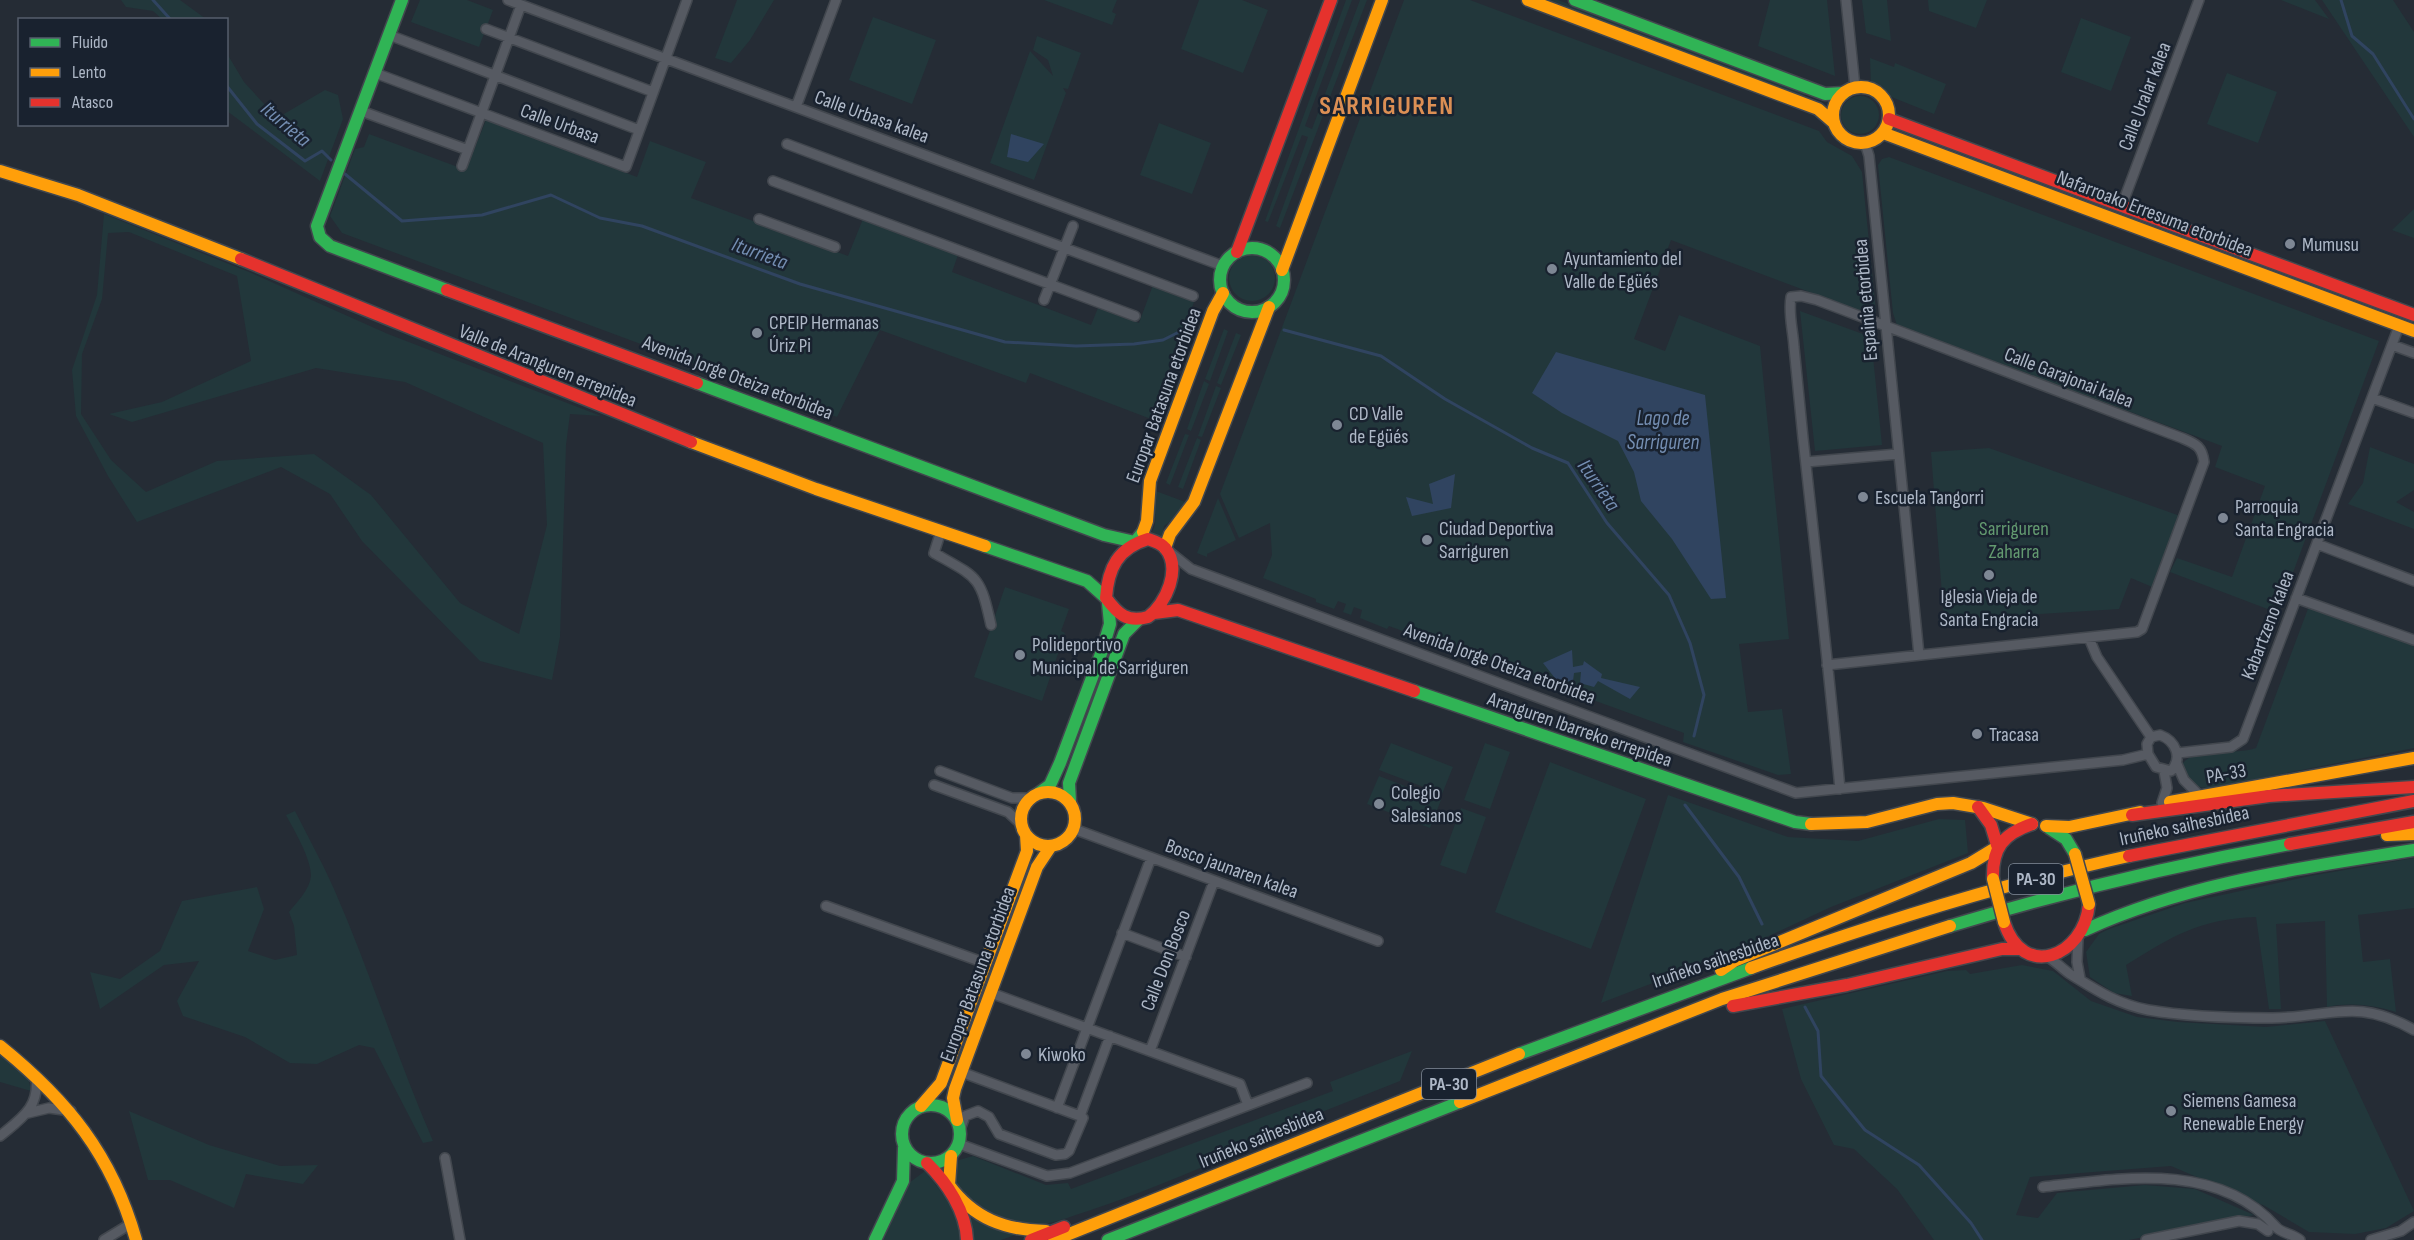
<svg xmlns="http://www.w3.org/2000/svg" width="2414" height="1240" viewBox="0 0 2414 1240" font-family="'Sofia Sans Condensed',sans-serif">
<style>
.green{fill:#22373b;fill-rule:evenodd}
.water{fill:#304460}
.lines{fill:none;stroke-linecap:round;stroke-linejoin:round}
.stream{stroke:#304460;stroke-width:3}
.street-casing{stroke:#42474e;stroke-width:12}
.fast-casing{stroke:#42474e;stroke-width:15}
.slow-casing{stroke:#42474e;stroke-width:15}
.jam-casing{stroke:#42474e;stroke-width:15}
.street{stroke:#565a62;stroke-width:9}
.fast{stroke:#30b455;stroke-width:12}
.slow{stroke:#ff9f0a;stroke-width:12}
.jam{stroke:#e5322d;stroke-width:12}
.slow-bridge-casing{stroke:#42474e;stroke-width:15;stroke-linecap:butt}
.slow-bridge{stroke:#ff9f0a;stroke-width:12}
.poi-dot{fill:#7e8794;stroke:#19222f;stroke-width:2}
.labels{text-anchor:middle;stroke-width:5;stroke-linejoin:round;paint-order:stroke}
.shield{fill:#19222f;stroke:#818b99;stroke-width:1.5}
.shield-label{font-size:18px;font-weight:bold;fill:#aeb8c7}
.street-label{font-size:20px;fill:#aeb8c7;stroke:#19222f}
.poi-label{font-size:20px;fill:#aeb8c7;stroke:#19222f;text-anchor:start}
.park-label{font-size:20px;fill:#639a70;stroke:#19222f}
.water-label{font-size:21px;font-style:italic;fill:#748eb2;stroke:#19222f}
.district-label{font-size:26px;font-weight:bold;letter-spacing:1.5px;fill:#dc8f54;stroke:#19222f}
</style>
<rect width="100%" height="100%" fill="#252c35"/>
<path class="green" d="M121 0H180L206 19H162L153 11 126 7Z
M420 0H467L493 10 479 47 411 22Z
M737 0H774L750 40 731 63 715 58Z
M1044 0H1117L1112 12 1116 14 1112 25Z
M1199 0H1242L1268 10 1243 73 1181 49Z
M1346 0H1352L1305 126 1312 129 1360 0H1367L1280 228 1276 226 1308 137 1302 135 1268 222 1265 221Z
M1404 0H1470L1819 131 1827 142 1852 156 1862 172 1876 312 1871 315 1671 240 1634 339 1665 351 1679 315 1760 346 1789 639 1739 644 1748 712 1782 709 1791 774 1778 775 1683 742 1684 733 1389 626 1387 629 1360 618 1362 610 1354 607 1351 615 1343 612 1346 604 1338 601 1334 609 1316 602V599L1263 578 1272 555 1270 523 1239 538 1220 494Z
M1544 0H1558L1806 93 1804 97Z
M1770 0H1827L1835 76 1758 46Z
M1862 0H1887L1891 41 1866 33Z
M1928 0H1987L1976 28 1929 11Z
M2281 0H2315L2329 19Z
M2322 0H2393L2414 32V137Z
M873 17 936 40 912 104 849 80Z
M2081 18 2131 37 2111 91 2061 72Z
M1037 36 1081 53 1068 89 1063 88 1066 93 1034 180 990 163 1030 51 1053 76 1048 60 1033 50Z
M226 52 244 82 277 118 325 90 338 95 343 119 320 181 227 111Z
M1870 58 1894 67 1895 63 1946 84 1934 114 1889 96 1871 85Z
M2227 73 2277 92 2258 143 2207 124Z
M1841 115a19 19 0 1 1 38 0a19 19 0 1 1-38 0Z
M486 120 637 177 650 141 706 162 691 198 848 256 863 219 958 255 952 272 1091 325 1098 308 1139 323 1153 285 1194 302 1151 419 1030 373 1026 383 880 330 837 417 342 233 330 216 355 149 364 147 369 134 466 170Z
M1159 123 1211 143 1192 194 1140 175Z
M1889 157 2379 341 2278 613 2170 572 2177 558 2232 577 2265 486 2215 467 2222 446 1897 325 1893 313 1878 165 1882 159Z
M1983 159 2414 321V325L1981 164Z
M2414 209V238L2392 230Z
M104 214 249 272 388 334 601 416 570 414 566 445 560 637 552 680 480 661 362 541 330 494 281 467 137 522 108 476 76 416 72 370 97 295ZM129 232 237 276 251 361 162 402 109 414 132 422 316 368 405 382 543 443 547 525 519 634 460 603 371 495 314 454 217 461 146 492 111 460 81 414 82 354 102 299 108 233Z
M1229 278a23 23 0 1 1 46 0a23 23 0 1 1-46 0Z
M1800 311 1871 337 1882 445 1815 451Z
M1224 329 1228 331 1210 381 1205 379Z
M1236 333 1241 335 1221 385 1217 383Z
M1204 381 1209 384 1191 431 1187 429Z
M1216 386 1221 388 1202 437 1198 436Z
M1185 434 1189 435 1170 485 1166 483Z
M1197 438 1201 440 1183 489 1178 487Z
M2370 447 2414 464V490L2396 502 2414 512V529L2348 504 2363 483Z
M1989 448 2183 517 2157 589 2131 578 2119 609 1944 620 1931 452Z
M1153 490 1188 503 1182 513 1164 526 1162 537 1152 532C1160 518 1151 505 1153 490Z
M1218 498 1236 540 1207 554V557L1197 553Z
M1005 587 1069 609 1061 631 1065 633 1042 701 974 677Z
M2309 606 2414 643V748L2210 788C2195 788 2182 781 2183 763 2198 745 2235 756 2256 748Z
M1391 743 1453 767 1442 794 1379 770Z
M1485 743 1510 752 1490 809 1464 800Z
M1550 762 1646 799 1591 949 1495 912Z
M1379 776 1441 800 1430 828 1367 804Z
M1668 795 1788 837 1858 841 1939 819 1965 820 1968 853 1831 907 1741 949 1601 1003Z
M1461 808 1486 817 1466 874 1440 865Z
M295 811C308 837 322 862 334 889 370 971 397 1058 433 1141L423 1143 374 1048 359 1045 317 1064 290 1063 245 1037 183 1016 177 1001 199 961 164 965 100 1009 90 972 120 979 160 951 182 901 257 887 264 909 248 951 275 960 297 955 294 926 289 912C297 902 310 889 311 876 311 858 294 830 286 815Z
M2414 858V908L2358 915 2363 962 2390 959 2396 1012C2372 1005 2352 1002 2327 1007L2325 921 2276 924 2281 1009H2269L2256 917C2199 919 2173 936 2126 965L2132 996 2114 993 2090 977 2086 952 2099 934 2109 929 2185 903 2310 876Z
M2022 965 2053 971 2091 1001 2137 1017 2178 1022 2266 1027 2325 1021 2414 1211 2386 1228 2355 1234 2309 1232 2265 1206 2171 1166 2030 1177 2016 1215 2038 1218 2057 1193 2145 1185 2195 1189 2254 1215 2129 1240H1934L1897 1189 1854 1149 1834 1145 1801 1079 1782 1009 1947 971 1966 970 1970 974Z
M1412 1051 1400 1081 1279 1129 1277 1136C1214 1162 1152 1190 1088 1211 1068 1217 1047 1227 1025 1225 995 1224 966 1203 953 1176L959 1160 973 1156 1046 1185 1068 1183 1071 1189 1333 1091 1330 1082Z
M0 1054 28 1076 31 1091 0 1082Z
M129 1111 209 1145 280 1166 318 1165 303 1184 246 1174 234 1208 170 1180H148Z
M925 1171 956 1211 960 1240H883L909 1183Z
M970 1218 1015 1235 1001 1240H971Z"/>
<path class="water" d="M1011 134 1044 144 1028 162 1007 157Z
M1556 352 1705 395 1726 598 1711 599 1672 539 1641 501 1634 472 1618 441 1562 413 1532 393Z
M1455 474 1451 508 1412 516 1406 497 1433 504 1429 484Z
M1572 650 1573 667 1583 665 1584 661 1602 674 1601 678 1640 687 1630 699 1598 681 1594 687 1580 683 1581 672 1574 673 1573 681 1558 682 1543 663Z"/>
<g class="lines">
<path class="stream" d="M153 0 171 20
M2341 0 2352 36 2373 54 2414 119
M226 85 257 124 305 161 322 151 331 160
M345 174 402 221 482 215 551 195 600 218 642 226 800 284 1005 342 1076 346 1134 344 1163 340 1185 329
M1284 330 1381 356 1445 399 1532 448 1568 463 1607 523 1669 595 1690 643 1704 695 1694 736
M1685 805 1739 877 1762 924
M1805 1007 1818 1031 1821 1076 1865 1130 1919 1165 1971 1223 1982 1240"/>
<defs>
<path id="street" d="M508 0 1223 266
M1846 0 1855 87
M486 29 653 92
M389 35 639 130
M375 73 626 167 687 0
M796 107 836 0
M361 111 468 150
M1865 143 1869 156 1919 655
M787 144 1193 296
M462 166 521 5
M773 181 1135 316
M2122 205 2199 0
M759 219 835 247
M1044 300 1073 226
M2392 345 2414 353
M2372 398 2414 413
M1806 462 1898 454
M941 531 934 553C978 578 980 575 991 625
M2317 544 2414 581
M1167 550 1191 569 1796 793 2123 760 2148 754
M2296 598 2414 640
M2089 638 2097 657 2151 737
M1827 665 2137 632 2142 629 2204 462C2202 446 2196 444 2182 438L1817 300 1801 296 1791 297C1788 313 1793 330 1794 347 1797 377 1800 408 1803 438 1816 555 1829 672 1840 789
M2160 735C2176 741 2183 758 2171 771L2156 767 2148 754 2147 744 2151 737Z
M2178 753 2231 747 2243 739 2399 326
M2177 764 2184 780 2201 797
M940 771 1012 798H1031
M934 785 1008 812 1022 825
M2162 803 2167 788 2164 771
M1074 829 1378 941
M826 906 985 963
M1122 933 1186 957
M2078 940 2077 962 2080 978
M2044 955C2055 960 2061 968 2070 974 2096 990 2117 1004 2148 1010 2188 1017 2232 1018 2272 1018 2331 1017 2357 997 2414 1030
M991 993 1240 1084 1248 1105
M1150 1051 1214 881
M961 1072 1080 1116
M1057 1108 1151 858
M28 1113 49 1108 71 1111
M960 1130 965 1116 978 1111 989 1117 999 1134 1056 1155 1065 1154 1069 1151 1083 1118 1080 1116 1110 1036
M0 1136C22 1118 40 1107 36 1076
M959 1144 1047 1176 1070 1173 1307 1083
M445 1158 460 1240
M2043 1187C2121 1178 2218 1161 2276 1227 2281 1233 2293 1234 2300 1240
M104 1240 132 1223
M2146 1240 2239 1221 2258 1224 2268 1231
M2371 1240 2401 1231 2414 1222"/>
<path id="fast" d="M402 0 317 226 320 237 330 246 447 290
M1575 0 1825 94 1844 93
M1220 280a32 32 0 1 1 64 0a32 32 0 1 1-64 0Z
M697 383 1104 535 1135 542 1143 532
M985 546 1087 581 1106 598
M1414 691 1795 822 1811 824
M1039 793 1050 785 1060 763 1102 651 1110 624 1108 603
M1070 801 1069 783 1124 634 1138 620
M2049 828 2066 839 2075 854
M1950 926C2062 892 2175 865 2290 844
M2085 930C2190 882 2302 868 2414 850
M1519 1054 1751 968
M902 1134a29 29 0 1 1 58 0a29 29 0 1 1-58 0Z
M875 1240 903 1181 904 1148
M1108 1240 1460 1102"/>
<path id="slow" d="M1528 0 1818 109 1833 122
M1833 115a28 28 0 1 1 56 0a28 28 0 1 1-56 0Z
M1883 133 2414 331
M0 171 78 195 241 259
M1282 270 1382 0
M691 442 816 489 985 546
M1143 532 1147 521 1150 481 1213 311 1223 293
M1165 548 1170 534 1194 502 1269 307
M1021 819a27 27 0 1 1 54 0a27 27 0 1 1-54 0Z
M2170 802 2414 758
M1811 824 1867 822 1937 804 1953 803 1983 808 2032 824
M2046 826 2069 827 2140 812
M2387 835 2414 834
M1751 968C1874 924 2001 884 2129 856
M1721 970 1734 961 1971 863 1994 849
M0 1046C68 1101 112 1155 136 1240
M1460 1102 1722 999 1950 926
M921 1106 941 1083 1027 851 1026 835
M957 1120 953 1098 955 1089 1037 867 1051 846
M951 1156 949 1185C974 1219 1005 1230 1046 1231
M1054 1240 1519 1054"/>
<path id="jam" d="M1889 119 2414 315
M1237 252 1331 0
M241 259 691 442
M447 290 697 383
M1148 539C1154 541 1161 543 1165 548 1182 568 1166 604 1148 617 1127 623 1118 614 1106 598 1108 568 1118 548 1148 539Z
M1154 613 1178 610 1414 691
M1978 807 1991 825 1997 845
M2132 815 2269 796 2414 787
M2290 844 2414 822
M2129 856 2414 801
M1993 879C1992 848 2003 834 2032 824
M2004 922C2023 981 2084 957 2089 904
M1733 1006 1847 985 2002 949H2021
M927 1163C947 1183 966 1211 967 1240
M1031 1240 1064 1227"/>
</defs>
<use href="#street" class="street-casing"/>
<use href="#fast" class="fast-casing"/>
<use href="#slow" class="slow-casing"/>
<use href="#jam" class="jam-casing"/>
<use href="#street" class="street"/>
<use href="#fast" class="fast"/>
<use href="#slow" class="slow"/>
<use href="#jam" class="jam"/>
<defs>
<path id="slow-bridge" d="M2075 854 2089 904
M1993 879 2004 922"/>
</defs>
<use href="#slow-bridge" class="slow-bridge-casing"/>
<use href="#slow-bridge" class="slow-bridge"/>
</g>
<g class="poi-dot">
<circle cx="2290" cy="244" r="6"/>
<circle cx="1552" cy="269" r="6"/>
<circle cx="757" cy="333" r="6"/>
<circle cx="1337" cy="425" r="6"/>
<circle cx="1863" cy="497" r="6"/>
<circle cx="2223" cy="518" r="6"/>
<circle cx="1427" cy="540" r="6"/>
<circle cx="1989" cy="575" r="6"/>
<circle cx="1020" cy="655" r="6"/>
<circle cx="1977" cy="734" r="6"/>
<circle cx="1379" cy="804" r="6"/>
<circle cx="1026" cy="1054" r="6"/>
<circle cx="2171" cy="1111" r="6"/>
</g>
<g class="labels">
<g class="shield">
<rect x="2009" y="864" width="54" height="30" rx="4.5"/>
<rect x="1422" y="1069" width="54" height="30" rx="4.5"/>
</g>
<g class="shield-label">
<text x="2036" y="885">PA-30</text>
<text x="1449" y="1090">PA-30</text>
</g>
<g class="street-label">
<text transform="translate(2144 96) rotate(-69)" y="7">Calle Uralar kalea</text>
<text transform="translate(872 116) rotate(20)" y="7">Calle Urbasa kalea</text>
<text transform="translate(560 123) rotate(20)" y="7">Calle Urbasa</text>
<text transform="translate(2155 213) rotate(21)" y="7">Nafarroako Erresuma etorbidea</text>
<text transform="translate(1865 300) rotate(-95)" y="7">Espainia etorbidea</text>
<text transform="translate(548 365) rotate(22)" y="7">Valle de Aranguren errepidea</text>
<text transform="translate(738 377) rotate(21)" y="7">Avenida Jorge Oteiza etorbidea</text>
<text transform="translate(2069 377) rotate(21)" y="7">Calle Garajonai kalea</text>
<text transform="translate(1163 395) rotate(-70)" y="7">Europar Batasuna etorbidea</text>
<text transform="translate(2267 625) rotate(-69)" y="7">Kabartzeno kalea</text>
<text transform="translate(1500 663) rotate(20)" y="7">Avenida Jorge Oteiza etorbidea</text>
<text transform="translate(1580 729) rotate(19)" y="7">Aranguren Ibarreko errepidea</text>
<text transform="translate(2226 773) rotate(-10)" y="7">PA-33</text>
<text transform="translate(2184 825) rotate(-12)" y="7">Iruñeko saihesbidea</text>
<text transform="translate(1232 868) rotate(20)" y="7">Bosco jaunaren kalea</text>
<text transform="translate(1165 960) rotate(-69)" y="7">Calle Don Bosco</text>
<text transform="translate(1715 960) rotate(-19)" y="7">Iruñeko saihesbidea</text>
<text transform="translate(977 974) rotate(-70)" y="7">Europar Batasuna etorbidea</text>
<text transform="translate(1261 1137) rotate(-22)" y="7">Iruñeko saihesbidea</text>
</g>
<g class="poi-label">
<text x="2302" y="251">Mumusu</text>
<text x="1564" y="265">Ayuntamiento del<tspan x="1564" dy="23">Valle de Egüés</tspan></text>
<text x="769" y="329">CPEIP Hermanas<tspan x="769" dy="23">Úriz Pi</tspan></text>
<text x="1349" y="420">CD Valle<tspan x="1349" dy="23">de Egüés</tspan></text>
<text x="1875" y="504">Escuela Tangorri</text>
<text x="2235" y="513">Parroquia<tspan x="2235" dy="23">Santa Engracia</tspan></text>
<text x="1439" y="535">Ciudad Deportiva<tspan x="1439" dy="23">Sarriguren</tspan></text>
<text x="1989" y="603" text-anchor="middle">Iglesia Vieja de<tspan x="1989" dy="23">Santa Engracia</tspan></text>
<text x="1032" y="651">Polideportivo<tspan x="1032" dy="23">Municipal de Sarriguren</tspan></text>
<text x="1989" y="741">Tracasa</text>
<text x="1391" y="799">Colegio<tspan x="1391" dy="23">Salesianos</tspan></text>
<text x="1038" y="1061">Kiwoko</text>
<text x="2183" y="1107">Siemens Gamesa<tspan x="2183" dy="23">Renewable Energy</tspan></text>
</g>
<g class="park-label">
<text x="2014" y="535">Sarriguren<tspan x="2014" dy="23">Zaharra</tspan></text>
</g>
<g class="water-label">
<text transform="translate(286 124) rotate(40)" y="7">Iturrieta</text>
<text transform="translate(760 253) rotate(20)" y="7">Iturrieta</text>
<text x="1663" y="425">Lago de<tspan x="1663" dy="24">Sarriguren</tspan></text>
<text transform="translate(1599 485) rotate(55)" y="7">Iturrieta</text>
</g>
<g class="district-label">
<text x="1387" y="114">SARRIGUREN</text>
</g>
</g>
<rect x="18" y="18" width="210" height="108" fill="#19222f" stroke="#555e6c" stroke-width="1.5"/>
<rect x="30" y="38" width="30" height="9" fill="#30b455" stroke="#555e6c" stroke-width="1.5"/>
<text x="72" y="48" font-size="18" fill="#aeb8c7">Fluido</text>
<rect x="30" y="68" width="30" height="9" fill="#ff9f0a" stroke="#555e6c" stroke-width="1.5"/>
<text x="72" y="78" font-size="18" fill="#aeb8c7">Lento</text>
<rect x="30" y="98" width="30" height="9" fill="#e5322d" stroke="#555e6c" stroke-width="1.5"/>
<text x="72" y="108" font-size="18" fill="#aeb8c7">Atasco</text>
</svg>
